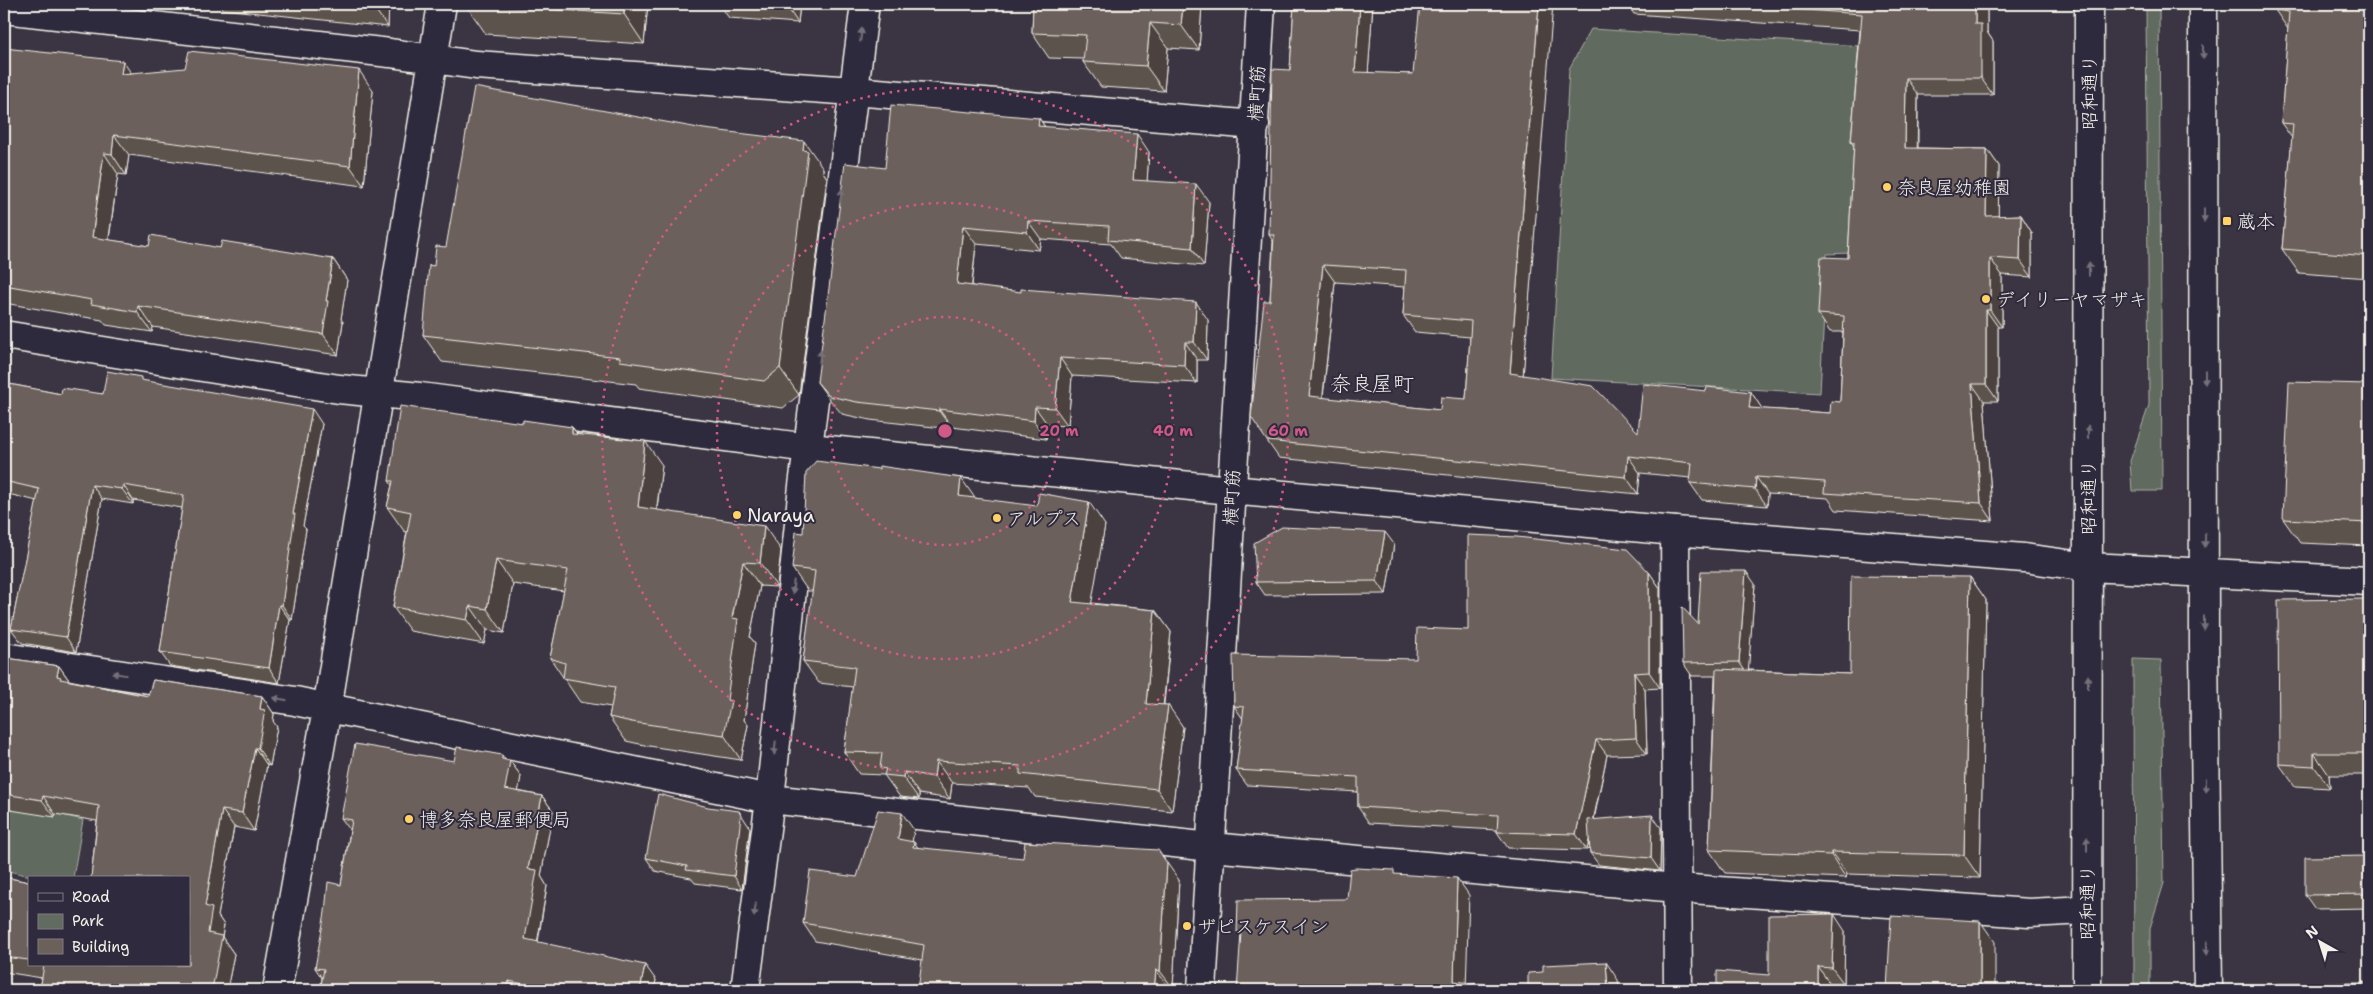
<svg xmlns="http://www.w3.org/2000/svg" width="2373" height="994" viewBox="0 0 2373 994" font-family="'Shantell Sans','Klee One',sans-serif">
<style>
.green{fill:#616b5f;stroke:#aaaea4}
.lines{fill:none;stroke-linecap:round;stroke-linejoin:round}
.minor-casing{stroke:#f4f1e8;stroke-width:31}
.tertiary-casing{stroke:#f4f1e8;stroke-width:31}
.minor{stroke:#2f2a3d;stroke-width:28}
.tertiary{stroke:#2f2a3d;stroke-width:28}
.wall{fill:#5d534e;stroke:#f4f1e8;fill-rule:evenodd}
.shaded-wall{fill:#4c4340;stroke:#f4f1e8}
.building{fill:#6c605b;stroke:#f4f1e8;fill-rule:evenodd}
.oneway{fill:#747079}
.ring{fill:none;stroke:#d15985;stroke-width:2.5;stroke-dasharray:2.5 5}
.poi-dot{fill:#ffd166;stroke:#2f2a3d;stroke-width:2}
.labels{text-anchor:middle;stroke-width:4;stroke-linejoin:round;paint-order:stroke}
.street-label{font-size:19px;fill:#f4f1e8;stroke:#2f2a3d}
.poi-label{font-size:19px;fill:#f4f1e8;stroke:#2f2a3d;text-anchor:start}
.quarter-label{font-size:21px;fill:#f4f1e8;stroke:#2f2a3d}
.centre{fill:#d15985;stroke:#2f2a3d;stroke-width:2.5}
.ring-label{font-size:15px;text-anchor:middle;font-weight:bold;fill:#d15985;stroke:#2f2a3d;stroke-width:4;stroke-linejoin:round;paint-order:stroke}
</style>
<rect width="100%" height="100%" fill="#3b3543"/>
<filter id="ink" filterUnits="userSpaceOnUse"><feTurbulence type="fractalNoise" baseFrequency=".02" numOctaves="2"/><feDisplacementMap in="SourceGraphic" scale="10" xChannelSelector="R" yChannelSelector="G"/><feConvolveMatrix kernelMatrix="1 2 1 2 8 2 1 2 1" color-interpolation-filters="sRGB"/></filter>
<g filter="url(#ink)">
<path class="green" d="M2146 4H2159L2162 491H2132L2130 461 2149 405Z
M1591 29 1862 46 1850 253 1827 254 1820 393 1551 378 1569 69Z
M2133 659 2161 660 2164 883 2150 928V990H2134Z
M4 673 34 678 12 803 83 820 73 878H40L4 870Z"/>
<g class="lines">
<defs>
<path id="minor" d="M4 9 390 53 476 65 854 91 1255 125
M1675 531 1678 990
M4 657 295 701 770 799 1211 847 1677 888 2029 913 2086 910
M277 990 327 709 442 4
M745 990 770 799 803 486 865 4"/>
<path id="tertiary" d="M2203 4 2204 645 2208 990
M4 335 339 389 420 397 809 448 1231 490 1675 531 2024 558 2089 567 2369 581
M1202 990 1261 4
M2087 990 2089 4"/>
</defs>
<use href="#minor" class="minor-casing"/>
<use href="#tertiary" class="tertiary-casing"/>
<use href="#minor" class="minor"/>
<use href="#tertiary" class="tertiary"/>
</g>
<path class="wall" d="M219 4H389L388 27 222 9Z
M465 4H648L644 44 486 34Z
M719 4H800L798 23 729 18Z
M1033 4H1202L1199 50 1168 48 1164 91 1101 87 1083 62 1084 59 1049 58 1032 33Z
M1294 4H1373L1368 73 1413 74 1552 11 1523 375 1638 432 1706 391 1751 392 1762 409 1830 413 1840 402 1843 332H1830L1818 314 1848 258 1854 146 1851 142 1860 30 1634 14 1627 4H1987V32L1993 41V95H1918V148L1987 149 1999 166 1998 216 2021 215 2032 233V277L2002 275V327H1998V401H1984L1993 521 1836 510 1828 498 1768 494 1767 506 1702 500 1690 483 1691 478 1640 473 1638 494 1279 458 1267 441 1270 301 1273 241 1269 235 1290 70ZM1335 282 1405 287 1403 315 1415 332 1470 337 1466 399 1440 410 1323 398Z
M2369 4V278L2299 273 2282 249 2292 138 2281 123 2288 29 2275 10Z
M4 48 131 73 373 91 364 186 129 155 126 175 118 174 109 240 149 246 220 248 333 259 347 280 341 319 343 322 338 355 153 327 152 332 106 325 102 320 4 303Z
M1039 118 1045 127 1149 152 1147 181 1209 202 1204 266 1121 258 1111 244 1041 239 1039 250 976 244 972 286 1208 320 1207 360H1197V383L1072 376 1068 426 1048 425 1046 439 952 427V429L870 420 842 414 830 400 817 382 885 168Z
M823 168V172L827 178 799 395 783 408 639 388 636 384 442 362 423 335 446 247Z
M144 381 322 424 303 526 306 529 292 620H290L279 683 170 666 160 652 182 508 133 500V504L102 499 76 652 22 643 11 629 37 501 4 493V383L61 394H103Z
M2369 384V546L2300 543 2283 519Z
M523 423 572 427 578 434 662 465 657 510 781 550 777 587 760 586 750 637 755 643 744 720 748 725 741 760 649 746 626 741 609 717 611 707 580 702 550 658 564 591 513 584 504 633 487 630 484 644 410 631 393 607 407 532 404 531 387 507 392 485 389 481Z
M975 498 1105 525 1091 603 1155 610 1171 632 1164 704 1183 727 1172 811 1035 797 1029 788 952 783 950 799 919 794V799L900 797 884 775 859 774 844 752 853 687 819 683 803 661 813 591H808L792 568Z
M1394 544 1386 594 1265 595 1256 582Z
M1649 572 1660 588V688L1645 689 1647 754 1607 755 1594 820 1661 828 1660 871 1599 865 1590 853 1589 841 1587 850 1508 848 1497 832V830L1369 823 1358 807V792L1247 785 1236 770 1243 719 1234 706 1416 659 1468 630Z
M1970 577 1986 600 1980 878 1847 874 1846 878 1725 873 1709 850 1715 676H1692L1683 663 1698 624 1755 584 1748 670 1850 674Z
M2369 599V775H2329L2330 788 2295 786 2279 764Z
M7 658 59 666 69 680 148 696 153 680 262 696 274 714 273 722 277 727 270 766 267 765 254 831 234 827 218 916 224 925 222 937 234 954 227 990H40L42 978 4 972V877L29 882V965H189V878H91L97 821 55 814V817L4 809V682Z
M502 755 506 760 510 761 521 776 518 791 542 796 553 811 541 876 547 886 538 942 656 980 654 990H320L322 978 315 968 341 885 350 830 341 818Z
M750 828 742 889 695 883 691 878 655 871 646 858Z
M914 830 912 841 918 848 1179 880 1173 988 922 960 815 941 803 923 857 877Z
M2369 856V908L2315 909 2305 895Z
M1845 931 1844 984H1830L1769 975Z"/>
<path class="shaded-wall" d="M371 4H389L388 27Z
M624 4H648L644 44 624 14Z
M785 4H800L798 23Z
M1183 4H1202L1199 50 1181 25Z
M1360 4H1373L1367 89 1355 72Z
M1539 4H1553L1522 390 1510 373Z
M1975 4H1987V32L1993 41V95L1981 78 1975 24Z
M1150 23 1168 48 1164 91 1146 66Z
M123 61 137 82 121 74Z
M359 70 373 91 364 186 350 166Z
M1906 78 1918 95 1917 165 1905 148Z
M1039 118 1051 136 1038 126Z
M1137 134 1149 152 1146 198 1133 180Z
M114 135 129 155 126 175 112 154Z
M804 141 823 168V172L827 178 799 395 780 368Z
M1987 149 1999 166 1998 233 1986 216Z
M104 153 118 174 106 258 92 237Z
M1196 184 1209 202 1204 266 1192 248Z
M2021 215 2032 233V277L2020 260Z
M1028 221 1041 239 1039 250 1027 232Z
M963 226 976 244 970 302 957 284Z
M1990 258 2002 275V327L1990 310Z
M333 259 347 280 341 319 343 322 338 355 323 334 326 301Z
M1323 265 1335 282 1321 413 1309 396Z
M1196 302 1208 320 1207 360 1194 342Z
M138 306 153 327 152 332 137 312Z
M1986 310 1998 327V401L1986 384Z
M1185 342 1197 360V383L1184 365Z
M1060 358 1072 376 1068 426 1055 408Z
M1972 384 1984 401 1993 521 1981 503Z
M1751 392 1763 410 1749 408Z
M1035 407 1048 425 1046 439 1034 421Z
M312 409 322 424 303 526 306 529 292 620 282 605 293 514Z
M939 409 952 427V429L939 411Z
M572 427 589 451 572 434Z
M645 441 662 465 654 531 638 507Z
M1628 456 1640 473 1638 494 1626 477Z
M1756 477 1768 494 1767 506 1755 489Z
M961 478 977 501 959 496Z
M92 485 102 499 76 652 66 637Z
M123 485 133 500V504L122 489Z
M1089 502 1105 525 1088 624 1072 602Z
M764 526 781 550 777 587 760 563Z
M1385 532 1394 544 1386 594 1377 581Z
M496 560 513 584 504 633 487 609Z
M743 562 760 586 750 637 755 643 744 720 748 725 741 760 724 735 732 618Z
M1746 571 1755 584 1748 675 1739 662Z
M1649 572 1660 588V688L1649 672Z
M1970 577 1986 600 1980 878 1964 855Z
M279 605 290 620 279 683 269 668Z
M470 606 487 630 484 644 467 620Z
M1155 610 1171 632 1161 726 1146 704Z
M59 666 71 683 70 689 57 676Z
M1634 673 1645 689 1647 754 1636 738Z
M262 696 274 714 273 721 277 727 270 766 258 748 260 709Z
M1168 705 1183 727 1172 811 1157 789Z
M1596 740 1607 755 1587 850 1576 834Z
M255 748 267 765 254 831 242 813Z
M2314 753 2329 775 2330 788 2314 766Z
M502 755 509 764 510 761 521 776 516 805 505 789 502 759Z
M936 761 952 783 950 799 934 777Z
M904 772 919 794V799L903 777Z
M43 796 55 814V817L42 800Z
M542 796 553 811 541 876 547 886 535 955 525 939 528 869Z
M222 810 234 827 218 916 224 925 222 937 234 954 227 990H212L205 906Z
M739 811 750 828 742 889 734 876Z
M902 813 914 830 910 856 898 839Z
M1652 815 1661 828 1660 871 1651 858Z
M914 842 926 859 913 847Z
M1831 852 1847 874 1846 878 1831 855Z
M1167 863 1179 880 1173 988 1160 971Z
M1457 878 1469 895 1466 990 1454 981Z
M1834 914 1845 931 1844 984 1832 968Z
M1980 921 1995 942V990H1980Z
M1606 962 1618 980 1619 990H1608Z
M645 965 656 980 654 990H640Z
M1818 967 1830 984V990H1818Z
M1156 970 1169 988 1168 990H1154Z
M509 981 515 990H507Z"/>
<path class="building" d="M465 4H624V14Z
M1033 4H1183L1181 25 1150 23 1146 66 1083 62 1086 35 1032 33Z
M1294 4H1360L1355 72 1413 74 1420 4H1539L1510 373 1593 386 1638 432 1643 384 1706 391 1707 387 1751 392 1749 408 1830 413 1831 401 1840 402 1844 316 1818 314 1821 257 1848 258 1854 142H1851L1862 14 1720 4H1975V24H1981V78H1906L1905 148 1987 149 1986 216 2021 215 2020 260 1990 258V310H1986V384H1972L1981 503 1824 493 1825 482 1756 477 1755 489 1690 483 1692 463 1628 456 1626 477 1267 441 1251 417 1264 301H1270L1274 235H1269L1272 69 1290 70ZM1323 265 1406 270 1403 315 1471 321 1466 399 1441 397 1440 410 1309 396Z
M2275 4H2369V256L2282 249 2293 124 2281 123 2289 12 2275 10Z
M4 48 123 61 121 74 185 68 189 51 359 70 350 166 114 135 112 154 104 153 92 237 149 246 151 235 220 248 222 241 333 259 326 301H328L323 334 138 306 137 312 91 304 92 300 4 285Z
M474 87 704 129 804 141 803 150 808 151 780 368 764 381 620 361V357L423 335 429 265 434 266 436 246 446 247Z
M891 105 1039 118 1038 126 1137 134 1133 180 1196 184 1192 248 1108 240 1109 226 1028 221 1027 232 963 226 957 284 1021 292V289L1196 302 1194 342H1185L1184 365 1060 358 1055 408 1035 407 1034 421 939 409V411L857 402 829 396 817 382 845 163 885 168Z
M107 371 141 377V380L312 409 293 514H295L282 605H279L269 668 160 652 184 495 123 485 122 489 92 485 66 637 11 629 39 489 4 481V383L61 394 62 388 103 394Z
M2289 382 2369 384V523L2283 519Z
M400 406 523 423V420L572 427V434L645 441 638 507 764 526 760 563 743 562 732 618 738 619 727 700 731 701 724 735 632 722 609 717 615 687 563 678 565 663 550 658 568 570 496 560 487 609 470 606 467 620 393 607 411 512 387 507 393 481H389Z
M816 461 879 469V466L961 478 959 496 1037 506 1039 493 1089 502 1072 602 1155 610 1146 704 1168 705 1157 789 1020 774V766L936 761 934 777 904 772 903 777 884 775 886 769 880 768 882 753 844 752 855 667 803 661 815 571 792 568 796 532 803 533 806 473Z
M1282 527 1385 532 1377 581 1256 582 1254 543Z
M1468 535 1517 537 1627 549 1649 572V672L1634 673 1636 738 1596 740 1576 834 1497 832 1498 815 1358 807V777L1236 770 1244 707 1234 706 1233 655 1416 659 1417 628 1468 630Z
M1701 571H1746L1739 662 1683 663 1682 607 1698 624Z
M1851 576 1970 577 1964 855 1831 852V855L1709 850 1716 669 1850 674Z
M2369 599V753H2314V766L2279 764 2278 600Z
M7 658 59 666 57 676 61 677 60 679 148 696 153 680 262 696 260 709 265 710 258 748H255L242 813 222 810 205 906 212 908 208 933 222 936 212 990H40L44 965H189V878H91L99 806 43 796 42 800 4 794V682Z
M355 744 454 761 457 747 502 755V759L510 761 505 789 542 796 528 869 537 870 525 939 645 965 640 990H551L509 981 507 990H320L324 969 315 968 325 912 328 882 341 885 352 820 341 818Z
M658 794 708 807 739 811 741 816 734 876 686 870 687 866 646 858Z
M878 810 902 813 898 839 914 842 913 847 1023 858 1025 842 1158 850 1167 863 1160 971 1156 970 1154 990H918L924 945 803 923 810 871 857 877Z
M1652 815 1651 858 1590 853 1588 820Z
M2369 856V894L2305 895V857Z
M1356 868 1394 870V874L1457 878 1454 981 1528 989V973L1543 972V965L1606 962 1608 990H1237L1241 932H1237L1238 900 1347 899 1350 869Z
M4 877 29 882V960L4 957Z
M1834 914 1832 968 1818 967V990H1717V971L1769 975V915Z
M1891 916 1980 921V990H1887Z
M2369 983V990H2276V984Z"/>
<defs><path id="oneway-solid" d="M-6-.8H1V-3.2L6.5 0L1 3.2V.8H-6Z" transform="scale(1.25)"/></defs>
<g class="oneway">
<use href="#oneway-solid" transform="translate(861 35) rotate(-83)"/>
<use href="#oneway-solid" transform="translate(2203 52) rotate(90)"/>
<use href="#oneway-solid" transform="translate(841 196) rotate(-83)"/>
<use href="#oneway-solid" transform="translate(2204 215) rotate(90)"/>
<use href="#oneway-solid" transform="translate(2089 269) rotate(-90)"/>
<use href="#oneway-solid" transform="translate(820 357) rotate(-83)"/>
<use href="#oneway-solid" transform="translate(2205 377) rotate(90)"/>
<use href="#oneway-solid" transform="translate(2088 432) rotate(-90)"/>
<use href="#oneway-solid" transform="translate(2205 540) rotate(91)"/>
<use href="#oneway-solid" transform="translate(793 587) rotate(96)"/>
<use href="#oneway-solid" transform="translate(2204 623) rotate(90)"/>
<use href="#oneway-solid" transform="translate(119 674) rotate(-171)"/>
<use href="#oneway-solid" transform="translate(2088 682) rotate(-90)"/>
<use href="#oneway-solid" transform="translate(280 699) rotate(-171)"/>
<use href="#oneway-solid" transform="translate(775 748) rotate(96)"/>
<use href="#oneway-solid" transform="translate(2206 785) rotate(89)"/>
<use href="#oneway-solid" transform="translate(2087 844) rotate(-90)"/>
<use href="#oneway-solid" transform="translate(755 910) rotate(97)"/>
<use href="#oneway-solid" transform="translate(2207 948) rotate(89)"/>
</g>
</g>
<g class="ring">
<circle cx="945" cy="431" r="114"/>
<circle cx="945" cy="431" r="228"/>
<circle cx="945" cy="431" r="343"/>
</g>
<g class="poi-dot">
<circle cx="1887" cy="187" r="5"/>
<rect x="2222" y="216" width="10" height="10" rx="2.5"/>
<circle cx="1986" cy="299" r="5"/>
<circle cx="737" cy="515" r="5"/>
<circle cx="997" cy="518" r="5"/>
<circle cx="409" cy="819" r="5"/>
<circle cx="1187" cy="926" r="5"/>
</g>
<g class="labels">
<g class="street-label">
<text transform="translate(2089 92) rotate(-90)" y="7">昭和通り</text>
<text transform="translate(1256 93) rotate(-87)" y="7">横町筋</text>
<text transform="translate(1231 497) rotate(-87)" y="7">横町筋</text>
<text transform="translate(2088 497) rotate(-90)" y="7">昭和通り</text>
<text transform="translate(2087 902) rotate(-90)" y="7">昭和通り</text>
</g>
<g class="poi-label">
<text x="1897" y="194">奈良屋幼稚園</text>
<text x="2237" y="228">蔵本</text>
<text x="1996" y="306">デイリーヤマザキ</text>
<text x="747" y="522">Naraya</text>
<text x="1007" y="525">アルプス</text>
<text x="419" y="826">博多奈良屋郵便局</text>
<text x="1197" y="933">ザピスケスイン</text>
</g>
<g class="quarter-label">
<text x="1372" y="391">奈良屋町</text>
</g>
</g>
<circle cx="945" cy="431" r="8" class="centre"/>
<g class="ring-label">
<text x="1059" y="436">20 m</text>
<text x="1173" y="436">40 m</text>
<text x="1288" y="436">60 m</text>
</g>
<rect width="2373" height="994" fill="none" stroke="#2f2a3d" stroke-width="20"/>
<rect x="10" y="10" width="2353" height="974" fill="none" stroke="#f4f1e8" stroke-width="2" filter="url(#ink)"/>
<rect x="28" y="876" width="162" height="90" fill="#2f2a3d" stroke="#7e7a81"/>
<rect x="38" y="893" width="25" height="8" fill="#2f2a3d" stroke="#7e7a81"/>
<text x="72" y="902" font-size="15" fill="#f4f1e8">Road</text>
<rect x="38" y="914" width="25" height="15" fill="#616b5f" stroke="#7e7a81"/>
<text x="72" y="926" font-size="15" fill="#f4f1e8">Park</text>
<rect x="38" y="939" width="25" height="15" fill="#6c605b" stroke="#7e7a81"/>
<text x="72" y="952" font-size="15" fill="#f4f1e8">Building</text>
<g transform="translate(2320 942) rotate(321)" stroke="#2f2a3d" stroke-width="4" paint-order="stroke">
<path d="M0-4L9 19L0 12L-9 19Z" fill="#f4f1e8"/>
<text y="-8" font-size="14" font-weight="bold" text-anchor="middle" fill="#f4f1e8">N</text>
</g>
</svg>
